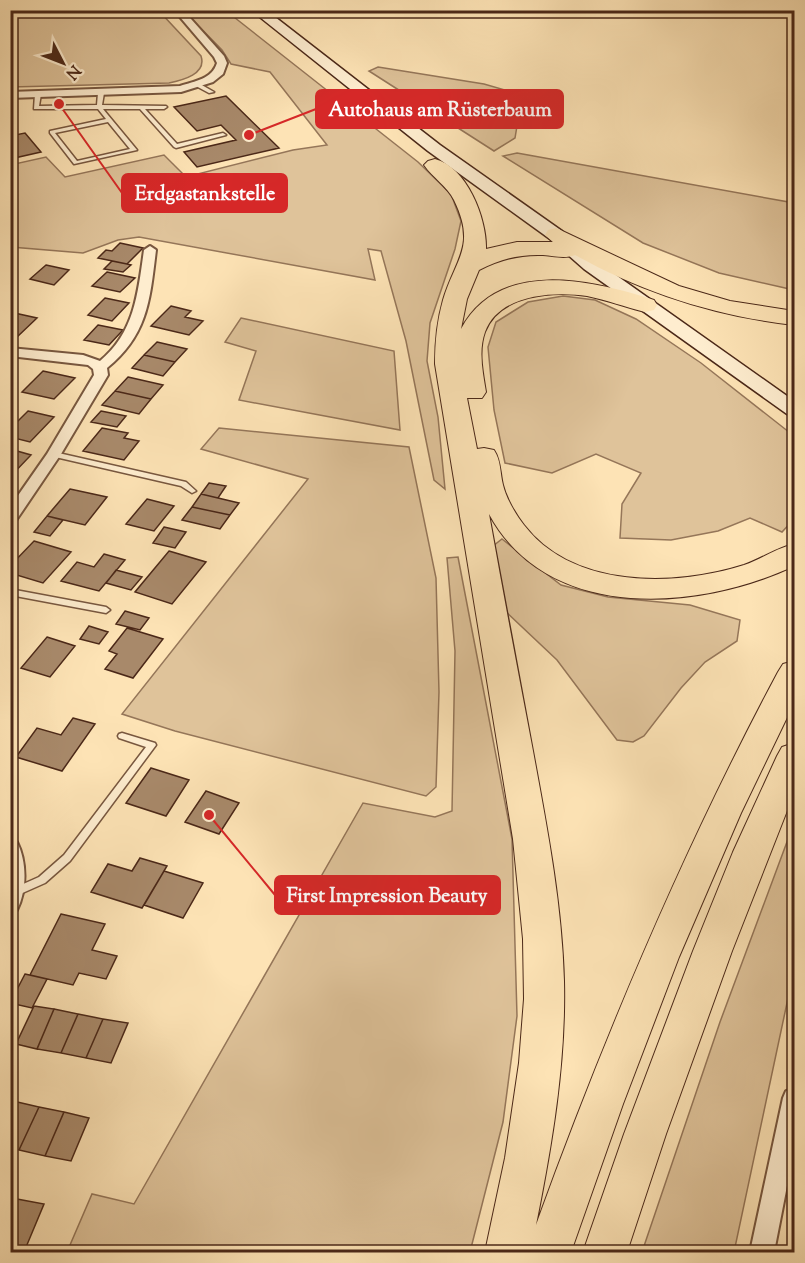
<svg xmlns="http://www.w3.org/2000/svg" width="805" height="1263" viewBox="0 0 805 1263" font-family="'Sorts Mill Goudy',serif">
<style>
.green{fill:#dfc39a;stroke:#957659;stroke-width:1.5}
.building{fill:#a8896a;stroke:#4b2818;stroke-width:1.5}
.lines{fill:none;stroke-linecap:round;stroke-linejoin:round}
.service-casing{stroke:#78573f;stroke-width:3}
.minor-casing{stroke:#78573f;stroke-width:4}
.secondary-casing{stroke:#4b2818;stroke-width:3}
.motorway-casing{stroke:#4b2818;stroke-width:2}
.service{fill:#feedcf;fill-rule:evenodd}
.minor{fill:#feedcf;fill-rule:evenodd}
.secondary{fill:#feedcf;fill-rule:evenodd}
.motorway{fill:#fde3b5;fill-rule:evenodd}
.leader{fill:none;stroke:#d62828;stroke-width:2}
.callout-dot{fill:#d62828;stroke:#feedcf;stroke-width:2}
.callout{fill:#d62828;stroke:#d62828;stroke-width:2}
.callout-label{font-size:20px;text-anchor:middle;font-weight:bold;fill:#fff}
</style>
<rect width="100%" height="100%" fill="#fde3b5"/>
<filter id="stains"><feTurbulence type="fractalNoise" baseFrequency=".00333" numOctaves="4"/><feColorMatrix values="0 0 0 0 .2 0 0 0 0 .09 0 0 0 0 .02 0 0 0 .5 -.17"/></filter>
<radialGradient id="worn" r=".72"><stop offset=".6" stop-color="#630" stop-opacity="0"/><stop offset="1" stop-color="#630" stop-opacity=".3"/></radialGradient>
<path class="green" d="M225 10 418 162 451 194 461 221 455 249 430 323 427 361 438 417 445 489 434 480 406 341 381 251 368 249 375 280 139 237 118 240 83 253 11 247 10 165 46 157 65 177 164 155 186 177 293 150 327 145 270 72 231 64 222 50 184 11Z
M10 11H159L201 56C207 74 183 80 169 83L11 87Z
M378 67 484 84 515 93 527 108 518 120 515 138 494 151 369 71Z
M517 153 794 203V290L719 273 643 243 503 156Z
M563 296 595 300 636 319 701 363 794 436V519L782 532 750 518 718 531 671 540 620 538 622 504 641 473 596 454 552 473 505 463 494 410 488 347 496 322 528 302Z
M241 318 394 351 400 430 239 400 256 351 225 342Z
M219 428 409 447 436 578 439 692 436 787 426 796 175 731 122 714 308 479 201 449Z
M502 539 561 585 608 597 690 605 740 620 737 641 705 662 681 688 644 736 633 742 617 740 557 660 502 608 493 546Z
M458 557 512 839 517 1016 503 1122 470 1252H67L92 1194 134 1204 363 803 435 817 452 811 455 651 447 558Z
M794 823V970L734 1252H642L720 1022Z"/>
<path class="building" d="M226 96 279 148 197 167 184 152 236 140 221 125 197 131 174 107Z
M25 133 41 152 10 159V136Z
M120 243 143 248 127 264 98 258 106 250 112 251Z
M112 261 127 264 131 265 123 272 104 269Z
M46 265 69 270 54 285 30 279Z
M107 272 135 278 120 292 92 286Z
M105 298 129 303 112 321 88 315Z
M171 306 191 311 185 317 203 321 189 335 151 326Z
M10 312 37 318 16 338 10 337Z
M98 325 123 330 109 345 84 340Z
M157 342 187 349 175 362 144 355Z
M144 355 175 362 163 376 132 368Z
M43 371 75 378 54 399 22 392Z
M128 377 163 385 151 399 115 391Z
M115 391 151 399 139 414 102 405Z
M28 411 54 417 30 442 10 437V425L13 426Z
M101 411 126 416 117 427 91 422Z
M102 428 128 433 124 438 139 441 124 460 83 451Z
M10 449 31 455 10 477Z
M209 483 226 486 218 498 201 494Z
M70 489 107 497 85 525 47 516Z
M201 494 218 498 239 503 230 515 192 507Z
M147 499 174 506 154 531 126 524Z
M192 507 230 515 220 529 182 520Z
M47 516 63 520 50 536 34 532Z
M164 527 186 532 175 548 153 543Z
M34 541 71 552 43 583 10 573V566Z
M169 551 206 562 172 604 135 592Z
M104 554 125 560 99 591 61 581 77 562 94 567Z
M116 570 142 577 131 590 106 583Z
M125 611 149 618 140 630 116 624Z
M89 626 108 632 99 644 80 639Z
M127 628 163 639 133 678 105 669 117 654 109 651Z
M47 637 75 646 50 677 21 668Z
M73 718 95 724 62 771 16 757 37 728 61 735Z
M151 768 189 780 166 816 126 803Z
M206 791 239 803 219 834 185 822Z
M140 858 167 866 142 908 91 892 108 864 132 871Z
M164 871 203 883 183 918 144 905Z
M61 914 105 924 92 950 117 956 106 979 79 973 73 985 30 975Z
M25 974 47 979 32 1008 10 1003Z
M34 1006 54 1009 37 1049 16 1044Z
M54 1009 78 1014 61 1053 37 1049Z
M78 1014 103 1019 86 1058 61 1053Z
M103 1019 128 1023 111 1063 86 1058Z
M13 1101 39 1107 19 1150 10 1148V1107Z
M39 1107 64 1112 45 1156 19 1150Z
M64 1112 89 1118 71 1161 45 1156Z
M17 1199 44 1204 24 1252 10 1249V1214Z"/>
<g class="lines">
<defs>
<path id="service" d="M196 84H200L214 92 209 93 196 86Z
M101 91 104 93 102 105 166 106 167 107 164 109H145L177 144 223 133 226 135 176 148 174 147 140 109H103L137 150 74 164 50 133V131L106 119 98 109H34L35 94 38 92 41 94 39 106 97 105 98 93ZM108 122 130 149 77 161 55 133Z
M51 452H54L186 482 196 491 192 493 181 486 51 456 50 454Z
M10 589 106 607 110 610 106 613 10 595Z
M122 733 155 743 156 745 70 861 45 883 18 895 15 896 12 895 10 891 12 889 39 877 64 855 146 747 119 738 118 736 119 734Z"/>
<path id="minor" d="M174 10H183L224 56 227 63 223 74 213 82 181 92 10 98V92L180 86C195 81 212 79 217 63L214 57Z
M150 246 156 250C150 299 148 335 107 368L108 375 61 454 15 522 10 524V507L47 454 94 375 93 369 88 365 10 356V348L83 355 100 361C135 332 138 292 144 250Z
M10 840 17 842C27 862 27 890 17 910L10 912Z
M794 1088V1150L774 1252H750L783 1098 786 1091Z"/>
<path id="secondary" d="M251 10H266L440 145 562 231 596 261 794 401V416L787 414 584 269 550 239 428 151Z"/>
<path id="motorway" d="M435 159C467 167 487 219 486 249L517 242H553L545 235 548 230 556 228 679 286 730 301 794 311V325C715 316 644 293 575 255 565 259 554 256 543 255 519 254 500 259 479 270L467 299 461 329C499 258 592 280 654 300L657 305 654 310 645 312C625 307 607 300 587 296 554 291 499 294 485 332 478 351 483 373 486 392L482 398H467L477 449 484 448 494 450C501 460 500 473 503 485 506 498 516 515 524 525 573 589 675 587 744 565 761 559 777 548 794 544V566C698 611 548 623 489 514 503 593 518 672 533 751 547 827 562 904 564 981 566 1063 552 1145 536 1225 605 1035 683 850 778 672L783 664 794 661V703L741 813 679 957 623 1104 571 1252H485L505 1158 519 1063 524 999 523 939 513 839 435 364C435 342 437 321 443 300 455 259 477 247 454 200 447 186 433 178 424 165L428 161Z
M794 743V793L732 951 666 1134 627 1252H583L624 1134 693 951 733 852 777 756 782 747Z"/>
</defs>
<use href="#service" class="service-casing"/>
<use href="#minor" class="minor-casing"/>
<use href="#secondary" class="secondary-casing"/>
<use href="#motorway" class="motorway-casing"/>
<use href="#service" class="service"/>
<use href="#minor" class="minor"/>
<use href="#secondary" class="secondary"/>
<use href="#motorway" class="motorway"/>
</g>
<path class="leader" d="M249 135L316 109M59 104L122 193M209 815L275 895"/>
<g class="callout-dot">
<circle cx="249" cy="135" r="6"/>
<circle cx="59" cy="104" r="6"/>
<circle cx="209" cy="815" r="6"/>
</g>
<g class="callout">
<rect x="316" y="90" width="247" height="38" rx="6"/>
<rect x="122" y="174" width="165" height="38" rx="6"/>
<rect x="275" y="876" width="225" height="38" rx="6"/>
</g>
<g class="callout-label">
<text x="440" y="116">Autohaus am Rüsterbaum</text>
<text x="205" y="200">Erdgastankstelle</text>
<text x="387" y="902">First Impression Beauty</text>
</g>
<rect width="805" height="1263" fill="none" stroke="#fde3b5" stroke-width="36"/>
<rect x="12" y="12" width="781" height="1239" fill="none" stroke="#4b2818" stroke-width="3"/>
<rect x="18" y="18" width="769" height="1227" fill="none" stroke="#4b2818" stroke-width="1.5"/>
<g transform="translate(63 63) rotate(132)" stroke="#feedcf" stroke-width="4.5" paint-order="stroke">
<path d="M0-4.5L10 22L0 15L-10 22Z" fill="#4b2818"/>
<text y="-9" font-size="16" font-weight="bold" text-anchor="middle" fill="#4b2818">N</text>
</g>
<rect width="100%" height="100%" filter="url(#stains)"/>
<rect width="100%" height="100%" fill="url(#worn)"/>
</svg>
